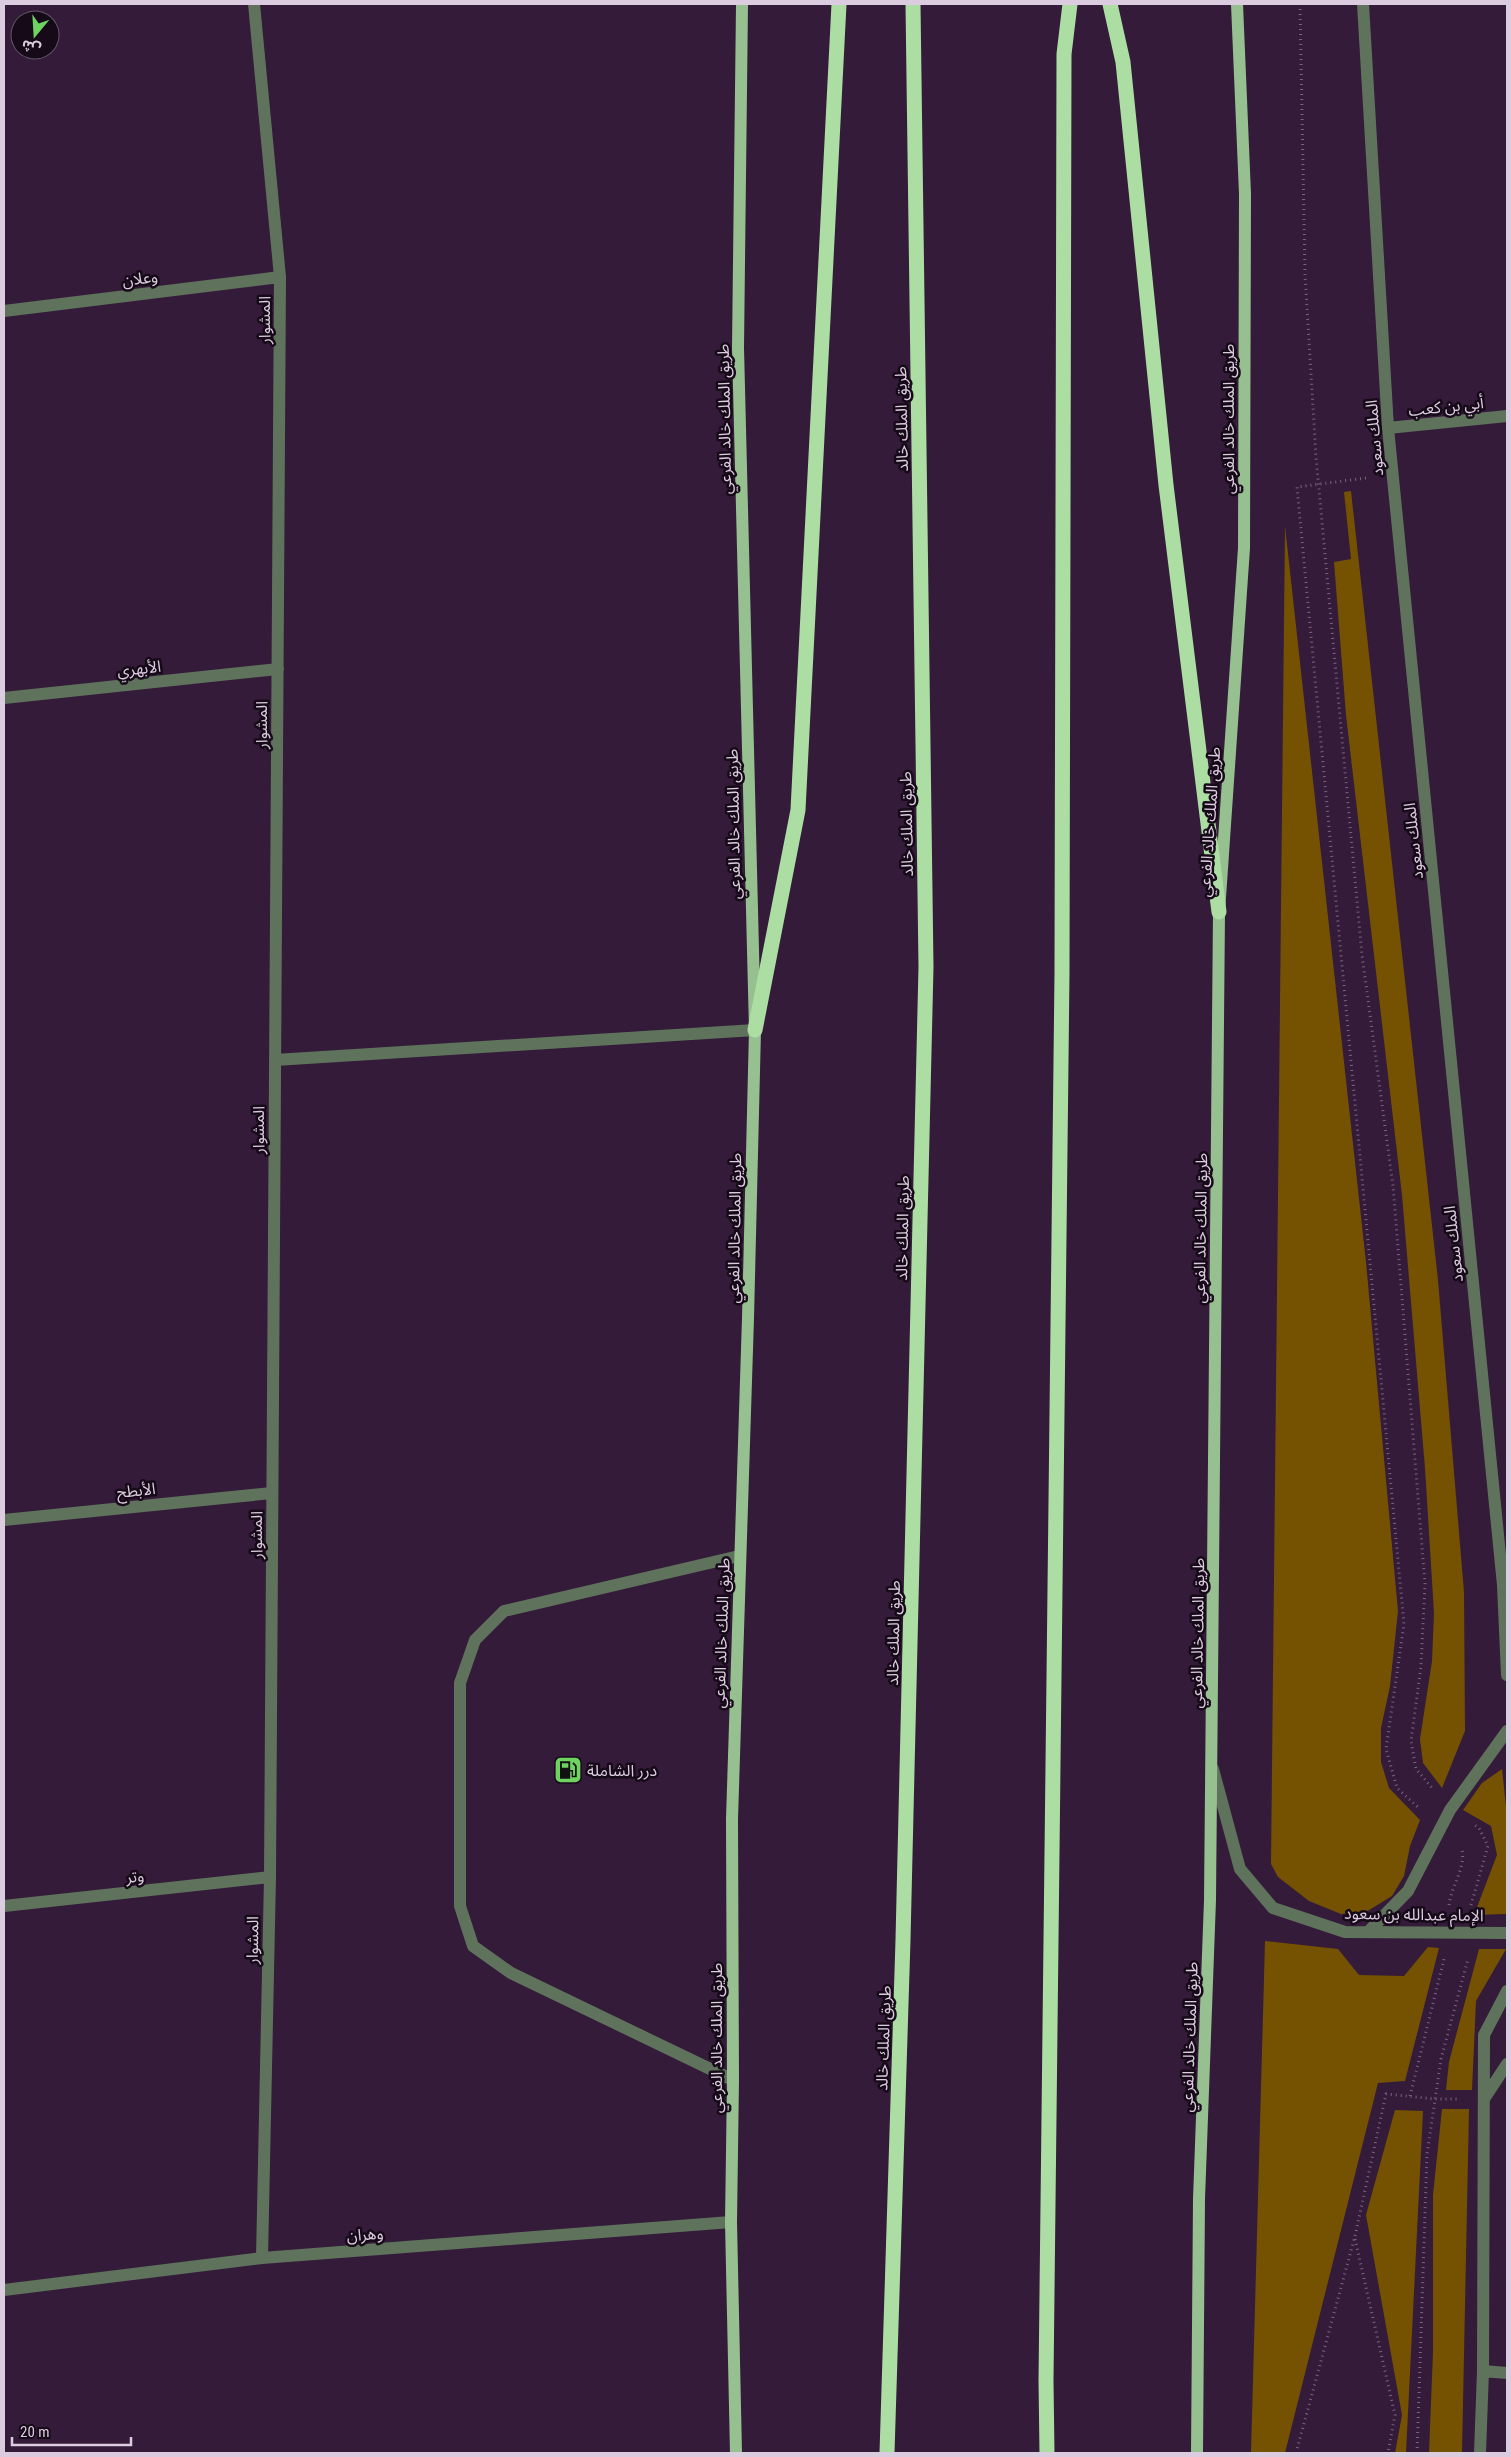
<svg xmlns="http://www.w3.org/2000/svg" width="1511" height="2457" viewBox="0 0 1511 2457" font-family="'Roboto Condensed','Noto Sans Arabic',sans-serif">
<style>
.forest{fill:#745202}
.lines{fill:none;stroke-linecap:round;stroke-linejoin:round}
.path{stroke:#7a657f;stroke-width:3;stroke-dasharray:1 4;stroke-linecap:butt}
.minor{stroke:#5f735c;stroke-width:12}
.major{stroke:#96c090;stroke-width:12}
.highway{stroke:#acdea4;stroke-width:15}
.labels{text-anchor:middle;stroke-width:5;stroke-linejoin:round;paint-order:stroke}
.street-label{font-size:16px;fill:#dcccdf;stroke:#160a18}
.poi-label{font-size:16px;fill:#dcccdf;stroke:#160a18;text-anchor:start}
</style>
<rect width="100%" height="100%" fill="#341b39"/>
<path class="forest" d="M1351 491 1438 1280 1464 1592 1465 1731 1442 1788 1423 1763 1420 1739 1432 1661 1434 1613 1425 1468 1402 1195 1346 715 1334 562 1351 559 1344 492Z
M1285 526 1366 1262 1398 1611 1390 1686 1381 1728V1762L1389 1788 1420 1820 1410 1846 1404 1876 1392 1896 1366 1912 1341 1914 1309 1901 1278 1877 1271 1864Z
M1502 1769 1507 1816V1914L1474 1915 1497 1855 1491 1826 1463 1810 1482 1783Z
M1265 1941 1338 1949 1359 1975 1404 1976 1428 1947 1439 1948 1405 2081 1378 2083 1285 2453H1251Z
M1479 1949H1506L1476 2001 1472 2090H1446L1449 2062Z
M1442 2109H1469L1462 2453H1429L1433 2352V2195Z
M1395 2110 1423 2111 1406 2453H1395L1402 2415 1366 2215Z"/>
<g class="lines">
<path class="path" d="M1300 4 1305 274 1316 457 1362 955 1393 1186 1425 1584 1421 1666 1411 1741 1416 1769 1433 1789
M1366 478 1297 487 1404 1624 1386 1749 1397 1788 1419 1808
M1449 1905C1451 1887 1466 1867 1462 1850
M1471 1905 1488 1846 1479 1828 1473 1824
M1410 2096 1444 1959
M1355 2239 1395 2415 1388 2453
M1296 2453 1355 2236 1386 2094 1435 2099H1457
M1417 2453 1427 2154 1441 2059 1468 1959"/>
<path class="minor" d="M254 4 280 277 270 1877 262 2258
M1363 4 1388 428 1503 1585 1507 1675
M4 311 280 277
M1388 428 1507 416
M4 698 278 669
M275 1060 755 1030
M4 1520 272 1493
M1213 1769 1240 1869 1273 1908 1345 1932 1507 1933
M4 1906 270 1877
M1368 1932 1408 1891 1450 1810 1507 1731
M733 2080 511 1973 473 1946 460 1906V1683L475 1640 504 1611 739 1556
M1484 2099 1507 2064
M4 2290 262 2258 731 2222
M1483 2371 1507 2373
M1480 2453 1483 2371 1484 2035 1507 1991"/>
<path class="major" d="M736 2453 731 2222 733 2080 732 1819 748 1318 755 1030 738 348 742 4
M1197 2453 1199 2199 1210 1900 1219 912 1244 548 1245 194 1237 4"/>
<path class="highway" d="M1110 4 1123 62 1166 485 1219 912
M755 1030 798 810 839 4
M887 2453 903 1940 926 967 913 4
M1047 2453 1046 2381 1062 973 1064 54 1070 4"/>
</g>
<defs>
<symbol id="fuel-square" viewBox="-11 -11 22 22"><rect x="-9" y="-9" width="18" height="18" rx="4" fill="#6ed360" stroke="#160a18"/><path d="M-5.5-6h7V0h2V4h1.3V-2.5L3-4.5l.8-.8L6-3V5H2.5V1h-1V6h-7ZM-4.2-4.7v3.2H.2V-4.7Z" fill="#111"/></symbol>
</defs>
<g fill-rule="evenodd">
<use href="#fuel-square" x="552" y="1754" width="32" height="32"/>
</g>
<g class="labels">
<g class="street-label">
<text transform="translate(140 278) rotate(-7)" y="6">وعلان</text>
<text transform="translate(264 320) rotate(-90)" y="6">المشوار</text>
<text transform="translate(1446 406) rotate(-6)" y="6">أبي بن كعب</text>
<text transform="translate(724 419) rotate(-91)" y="6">طريق الملك خالد الفرعي</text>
<text transform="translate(901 419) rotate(-91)" y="6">طريق الملك خالد</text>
<text transform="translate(1228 419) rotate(-90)" y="6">طريق الملك خالد الفرعي</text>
<text transform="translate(1374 438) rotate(-95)" y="6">الملك سعود</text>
<text transform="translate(139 668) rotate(-6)" y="6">الأبهري</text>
<text transform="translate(261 725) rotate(-90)" y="6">المشوار</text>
<text transform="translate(1209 822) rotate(-86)" y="6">طريق الملك خالد الفرعي</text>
<text transform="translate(733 824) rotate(-91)" y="6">طريق الملك خالد الفرعي</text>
<text transform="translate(906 824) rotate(-91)" y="6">طريق الملك خالد</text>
<text transform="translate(1413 841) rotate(-96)" y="6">الملك سعود</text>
<text transform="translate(258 1130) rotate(-90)" y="6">المشوار</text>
<text transform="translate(734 1228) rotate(-89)" y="6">طريق الملك خالد الفرعي</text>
<text transform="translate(902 1228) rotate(-89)" y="6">طريق الملك خالد</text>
<text transform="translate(1200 1228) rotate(-89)" y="6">طريق الملك خالد الفرعي</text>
<text transform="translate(1453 1244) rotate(-96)" y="6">الملك سعود</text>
<text transform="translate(136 1490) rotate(-6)" y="6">الأبطح</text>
<text transform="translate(256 1535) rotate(-90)" y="6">المشوار</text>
<text transform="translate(721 1633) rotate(-88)" y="6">طريق الملك خالد الفرعي</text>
<text transform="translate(893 1633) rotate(-89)" y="6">طريق الملك خالد</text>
<text transform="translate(1197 1633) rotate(-89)" y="6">طريق الملك خالد الفرعي</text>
<text transform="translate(135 1876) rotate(-6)" y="6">وتر</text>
<text transform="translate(1414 1914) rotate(1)" y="6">الإمام عبدالله بن سعود</text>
<text transform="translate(252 1940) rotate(-89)" y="6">المشوار</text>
<text transform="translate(1189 2037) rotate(-88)" y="6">طريق الملك خالد الفرعي</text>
<text transform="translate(716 2038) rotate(-90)" y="6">طريق الملك خالد الفرعي</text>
<text transform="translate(883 2038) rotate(-88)" y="6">طريق الملك خالد</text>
<text transform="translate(365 2234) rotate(-4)" y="6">وهران</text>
</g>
<g class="poi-label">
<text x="587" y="1776">درر الشاملة</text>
</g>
</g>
<rect width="1511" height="2457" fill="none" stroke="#dcccdf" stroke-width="10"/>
<g transform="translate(35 35) rotate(198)"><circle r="24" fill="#160a18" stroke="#655868"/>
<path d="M0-4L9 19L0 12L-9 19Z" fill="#6ed360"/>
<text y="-8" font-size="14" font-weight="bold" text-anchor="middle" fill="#dcccdf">ش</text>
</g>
<path d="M12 2437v8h119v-8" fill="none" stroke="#dcccdf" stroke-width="2.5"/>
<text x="20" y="2437" font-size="15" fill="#dcccdf" stroke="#160a18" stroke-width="4" paint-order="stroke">20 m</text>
</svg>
